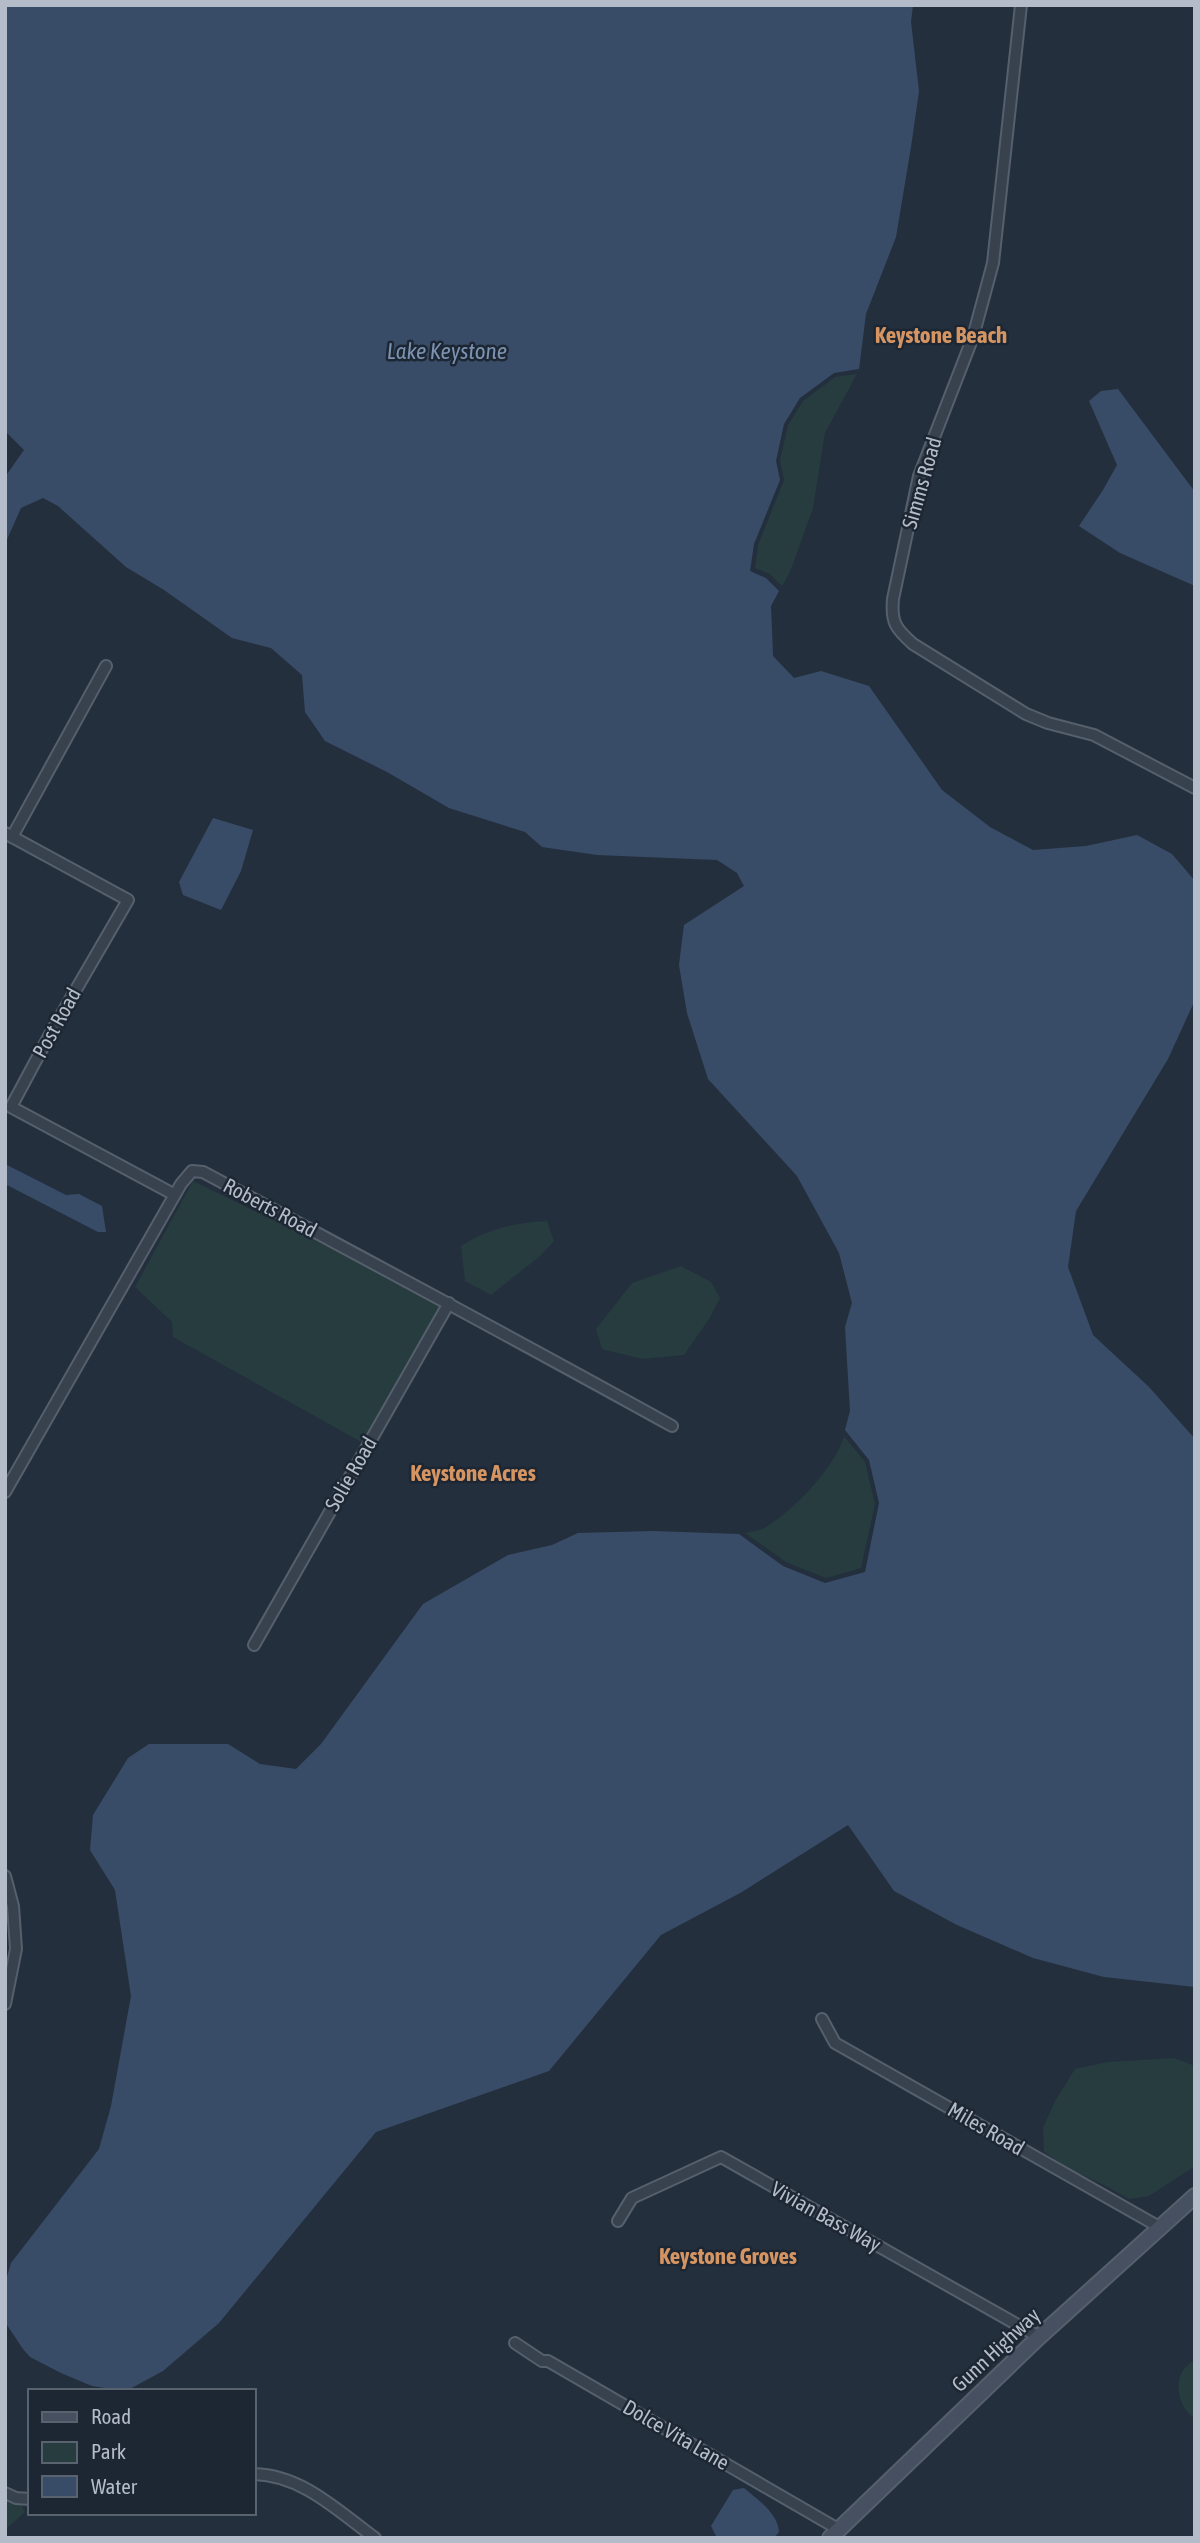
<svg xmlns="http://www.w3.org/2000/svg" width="1200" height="2543" viewBox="0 0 1200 2543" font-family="'Asap Condensed',sans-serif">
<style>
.green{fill:#263c3f}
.water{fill:#394c67}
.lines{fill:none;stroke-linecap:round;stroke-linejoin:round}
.minor-casing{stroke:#565f6c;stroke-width:14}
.secondary-casing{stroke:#565f6c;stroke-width:18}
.minor{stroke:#38414e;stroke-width:10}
.secondary{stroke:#465061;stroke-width:14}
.labels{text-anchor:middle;stroke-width:5;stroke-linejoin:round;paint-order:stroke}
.street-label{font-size:21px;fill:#b4bcc9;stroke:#1d2633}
.neighbourhood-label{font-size:23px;font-weight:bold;fill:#d59563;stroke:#1d2633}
.water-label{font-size:23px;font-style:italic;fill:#7c92b1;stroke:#1d2633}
</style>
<rect width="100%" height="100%" fill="#242f3e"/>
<path class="green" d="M857 374 825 433 813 508 790 572 782 586 770 574 755 568 758 545 784 480 780 460 788 425 803 401 835 377Z
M193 1181 353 1259 441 1306 363 1443 173 1337 172 1322 135 1287Z
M547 1221 554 1241 540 1256 491 1295 465 1281 461 1246C488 1228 516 1223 547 1221Z
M681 1266 711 1282 720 1298 709 1319 684 1355 642 1359 602 1349 596 1329 632 1283Z
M844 1436 865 1462 875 1504 861 1568 826 1578 786 1562 745 1533C752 1531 760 1531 766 1527 793 1511 836 1466 844 1436Z
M1174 2058 1195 2066V2166L1149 2196 1129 2199 1106 2186 1067 2168 1044 2152 1043 2128 1055 2101 1075 2069 1108 2062Z
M1195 2359V2418C1180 2410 1174 2387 1182 2372 1184 2367 1191 2363 1195 2359Z
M5 2499 21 2504 25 2512 5 2530Z"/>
<path class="water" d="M5 5H913L911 22 919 91 911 147 896 237 866 314 859 369 834 373 800 398 784 424 776 461 780 480 754 544 750 571 766 578 779 591 771 606 773 656 794 678 821 671 869 686 942 790 990 827 1033 850 1086 846 1137 835 1172 854 1195 881V1000L1168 1059 1076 1211 1068 1267 1093 1335 1149 1387 1195 1439V1987L1104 1977 1033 1958 957 1925 894 1891 848 1825 742 1892 661 1935 549 2071 376 2132 219 2323 163 2371 126 2391 92 2386 61 2373 30 2357 23 2349 5 2322V2283L11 2263 99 2149 111 2106 131 1996 115 1890 90 1850 93 1815 128 1758 149 1744H228L260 1764 296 1769 321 1744 423 1604 508 1555 552 1545 578 1533 653 1531 739 1534 783 1566 825 1583 865 1572 879 1503 869 1460 845 1430 850 1411 845 1327 852 1303 839 1253 797 1176 708 1079 687 1013 679 965 684 925 744 886 737 873 717 860 597 855 542 847 525 832 449 808 387 772 325 741 305 712 302 675 271 648 232 638 164 590 126 567 58 506 43 498 21 508 5 544V477L24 450 5 431Z
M1118 389 1195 492V586L1120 553 1079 526 1103 490 1117 465 1089 401 1101 391Z
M213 818 253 830 241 871 221 910 183 895 179 882Z
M5 1164 66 1195 79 1194 102 1206 106 1232H98L5 1184Z
M744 2488C758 2500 778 2513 779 2532L774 2538H717L711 2526 733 2490Z"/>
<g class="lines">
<defs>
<path id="minor" d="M1021 5 993 263 973 337 919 476 893 599C891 622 895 628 913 644L1026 714 1048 723 1094 735 1195 788
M5 833 128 900 49 1036 11 1107 175 1195
M12 837 106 666
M5 1492 181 1184 192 1171 203 1172C360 1256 517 1340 672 1426
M254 1645 449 1303
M5 1876 13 1906 16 1949 5 2004
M822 2019 835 2043 1161 2228
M618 2221 632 2198 721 2157 1039 2337
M515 2343 542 2361H548L838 2529
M254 2474C302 2475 338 2511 375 2538
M5 2493 16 2498 30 2499"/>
<path id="secondary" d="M830 2538 1039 2337 1195 2196"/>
</defs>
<use href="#minor" class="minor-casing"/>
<use href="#secondary" class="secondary-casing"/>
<use href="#minor" class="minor"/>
<use href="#secondary" class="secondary"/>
</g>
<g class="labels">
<g class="street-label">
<text transform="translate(922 483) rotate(-74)" y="7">Simms Road</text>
<text transform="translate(57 1023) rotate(-61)" y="7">Post Road</text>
<text transform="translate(270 1208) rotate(28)" y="7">Roberts Road</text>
<text transform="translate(351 1474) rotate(-60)" y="7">Solie Road</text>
<text transform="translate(986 2129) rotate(30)" y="7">Miles Road</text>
<text transform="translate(826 2217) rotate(29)" y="7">Vivian Bass Way</text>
<text transform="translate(996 2350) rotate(-43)" y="7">Gunn Highway</text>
<text transform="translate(676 2435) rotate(30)" y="7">Dolce Vita Lane</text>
</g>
<g class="neighbourhood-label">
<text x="941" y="343">Keystone Beach</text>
<text x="473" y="1481">Keystone Acres</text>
<text x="728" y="2264">Keystone Groves</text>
</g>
<g class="water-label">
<text x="447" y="359">Lake Keystone</text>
</g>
</g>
<rect width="1200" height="2543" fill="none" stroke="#b4bcc9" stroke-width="14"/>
<rect x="28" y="2389" width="228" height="126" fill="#1d2633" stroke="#59626f" stroke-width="2"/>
<rect x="42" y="2412" width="35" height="10" fill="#465061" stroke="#59626f" stroke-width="2"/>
<text x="91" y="2424" font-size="21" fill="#b4bcc9">Road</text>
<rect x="42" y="2442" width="35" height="21" fill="#263c3f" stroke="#59626f" stroke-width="2"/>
<text x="91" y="2459" font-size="21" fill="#b4bcc9">Park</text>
<rect x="42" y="2476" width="35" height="21" fill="#394c67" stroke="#59626f" stroke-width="2"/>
<text x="91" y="2494" font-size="21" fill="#b4bcc9">Water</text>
</svg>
